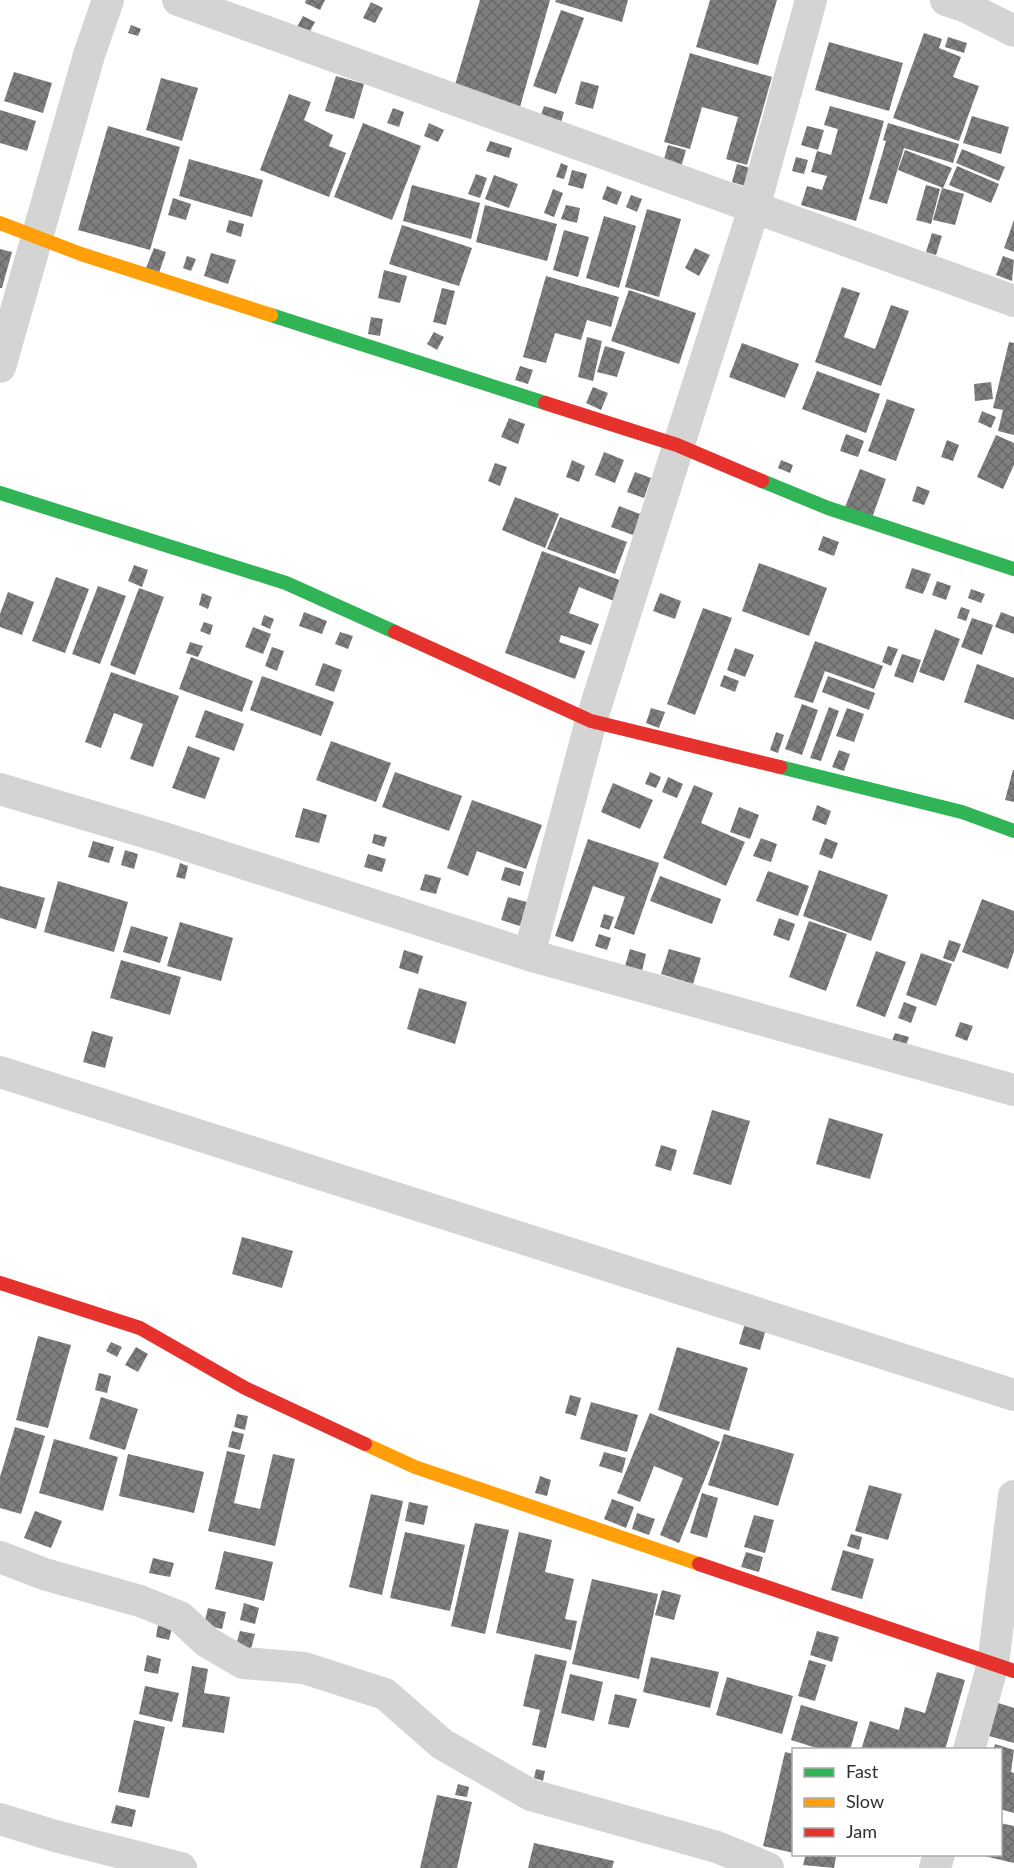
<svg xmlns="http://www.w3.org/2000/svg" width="1014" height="1868" viewBox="0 0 1014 1868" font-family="Lato,sans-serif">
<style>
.building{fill:url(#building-cross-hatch)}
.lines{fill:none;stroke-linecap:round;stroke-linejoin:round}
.street{stroke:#d4d4d4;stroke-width:32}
.fast{stroke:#30b455;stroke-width:14}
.slow{stroke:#ff9f0a;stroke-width:14}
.jam{stroke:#e5322d;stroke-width:14}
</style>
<defs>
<pattern id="building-cross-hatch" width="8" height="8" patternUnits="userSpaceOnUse" patternTransform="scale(1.5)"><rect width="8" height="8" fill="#7f7f7f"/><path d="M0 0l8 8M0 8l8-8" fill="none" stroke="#686868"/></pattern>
</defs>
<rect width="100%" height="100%" fill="#fff"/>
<path class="building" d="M306 0H325L320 10 305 3Z
M480 0H550L520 107 454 88Z
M556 0H628L622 22 555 2Z
M710 0H777L758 65 696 47Z
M371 2 383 8 375 23 363 18Z
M561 10 584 18 556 94 533 86Z
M303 16 315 22 308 35 296 29Z
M131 25 141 29 138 36 128 33Z
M924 33 942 39 939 48 961 57 953 77 979 86 959 141 893 118Z
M948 37 967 43 964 53 945 47Z
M829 42 903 63 889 111 815 90Z
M690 53 772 77 747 165 726 159 738 117 702 107 690 149 664 142Z
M14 72 52 83 43 113 4 101Z
M336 76 364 84 354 119 325 111Z
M161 78 198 88 182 141 146 130Z
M581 81 599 86 593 109 575 104Z
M289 94 311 102 304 120 333 135 329 146 346 153 329 197 260 170Z
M544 106 564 112 559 130 538 124Z
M830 106 884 121 856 221 801 205 807 186 822 190 827 176 811 172 817 151 831 155 838 129 824 125Z
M393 108 404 112 399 127 387 123Z
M0 110 36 121 27 151 0 143Z
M972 116 1009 127 1001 154 963 143Z
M363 123 421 146 392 220 334 197Z
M429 123 444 130 438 142 424 136Z
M888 123 959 144 953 163 904 148 887 204 869 199 886 141 883 140Z
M108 126 180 147 150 250 78 230Z
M807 126 824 130 818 150 801 145Z
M490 141 512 148 509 158 486 151Z
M668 145 686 150 680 171 662 166Z
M962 149 1005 167 999 181 956 163Z
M905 150 952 168 943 188 898 170Z
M796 157 808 160 804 174 792 171Z
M189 159 263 180 252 217 179 196Z
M561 163 568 166 564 179 556 177Z
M737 164 750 168 745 186 732 182Z
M957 166 999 184 991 203 949 185Z
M572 170 587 174 583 189 568 185Z
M476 174 487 178 480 198 468 194Z
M494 175 518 184 509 208 485 199Z
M412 185 480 203 471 239 403 221Z
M926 185 940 189 931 224 916 220Z
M607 186 622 192 617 205 602 199Z
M942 188 964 194 955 225 933 220Z
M553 189 563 193 554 217 544 213Z
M631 195 642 199 637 212 626 207Z
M173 198 191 204 186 220 168 215Z
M485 205 557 224 547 261 476 242Z
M566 205 580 208 577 223 561 219Z
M647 209 681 219 659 297 625 287Z
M604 216 636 226 619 288 586 278Z
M229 220 244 224 241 237 226 232Z
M1014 220V252L1004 248Z
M402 225 472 248 459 286 389 264Z
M564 230 589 237 578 277 553 270Z
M932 233 942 236 936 255 926 252Z
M154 248 166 252 159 273 146 268Z
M695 248 710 255 699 276 685 268Z
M0 249 12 252 2 288H0Z
M211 253 236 260 228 284 204 276Z
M187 256 196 259 191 271 183 268Z
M1003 256 1014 260 1012 281 996 275Z
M384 270 407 276 400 303 378 298Z
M546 276 619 297 611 327 587 320 581 340 555 333 546 363 523 357Z
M842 287 860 293 844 337 875 349 891 305 909 311 881 386 815 362Z
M442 288 455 291 446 325 433 322Z
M629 290 696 313 679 364 611 341Z
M371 317 383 319 380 336 368 334Z
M434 332 444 337 437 350 427 344Z
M587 337 602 341 593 381 578 377Z
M1009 342 1014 343V435L998 431 1003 410 993 408Z
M742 343 799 364 785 398 729 377Z
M605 346 625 352 617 377 597 372Z
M520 366 533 370 528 384 515 380Z
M817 371 880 394 866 433 802 409Z
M991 382 993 399 975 401 974 384Z
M593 387 608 393 601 410 586 403Z
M887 399 915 409 896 461 868 451Z
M982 411 996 417 991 428 978 422Z
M509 418 525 424 518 444 501 437Z
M846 434 864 441 858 457 840 451Z
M996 435 1014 443V465L1003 489 977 477Z
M947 440 959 445 953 461 941 457Z
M604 452 624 460 615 483 595 475Z
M572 460 585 466 579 482 566 477Z
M781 460 793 465 790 473 778 468Z
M495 463 507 467 500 486 488 481Z
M860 469 886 479 872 518 845 507Z
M635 472 651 478 644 498 627 492Z
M917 486 930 491 924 505 912 501Z
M515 497 559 514 545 548 502 530Z
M619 506 640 514 633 535 611 527Z
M560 517 627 542 615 574 547 549Z
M823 536 839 542 834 556 818 550Z
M542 551 622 581 614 601 579 587 569 613 599 624 591 645 561 635 559 642 585 651 575 679 505 653Z
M759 563 827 588 809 636 742 611Z
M134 565 148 570 142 587 128 581Z
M912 568 931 574 923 594 905 588Z
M56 577 89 589 65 653 32 641Z
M937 581 951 586 946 600 932 595Z
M98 586 126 596 100 664 72 654Z
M139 588 164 597 135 675 110 665Z
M971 589 985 594 981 603 968 598Z
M8 592 34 602 22 635 0 627V614Z
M202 593 212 597 208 609 199 605Z
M660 593 681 601 675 619 653 611Z
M961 607 970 610 966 621 957 618Z
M703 608 732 618 695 715 667 704Z
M304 612 327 621 322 634 299 626Z
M1001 612 1014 617V634L995 627Z
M264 615 274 619 270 629 261 625Z
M972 618 993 625 982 655 961 647Z
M204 622 213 625 210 635 200 631Z
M253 627 271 634 263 654 245 647Z
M935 629 960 639 944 681 919 672Z
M340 632 353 636 348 649 335 644Z
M815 641 883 666 874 689 825 671 813 703 794 697Z
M190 642 203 646 198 657 186 653Z
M888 646 898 649 891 666 882 662Z
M272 647 284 651 277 671 265 666Z
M735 648 754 655 745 677 727 670Z
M902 654 921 660 913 683 894 676Z
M191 657 253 681 242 712 179 689Z
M323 663 342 670 334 692 315 685Z
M977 664 1014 678V720L964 702Z
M111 672 179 696 153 767 130 759 143 724 114 713 101 748 85 742Z
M724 675 739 681 735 692 720 686Z
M262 676 334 702 321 736 250 710Z
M828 676 875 693 869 710 822 692Z
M802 704 818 710 802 755 785 749Z
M829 707 839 711 821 761 810 758Z
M651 708 665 712 659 728 646 723Z
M847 708 864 714 854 742 836 736Z
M205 710 244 724 234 751 195 737Z
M776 732 784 735 778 753 770 750Z
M331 741 391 763 376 802 316 780Z
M188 746 220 758 205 799 172 788Z
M839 750 850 754 844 771 832 767Z
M1013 770H1014V802L1005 800Z
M395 772 462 796 449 831 382 807Z
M650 772 661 777 656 788 645 784Z
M668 777 683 784 677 798 662 792Z
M613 783 653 800 640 829 601 812Z
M694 785 713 793 701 823 745 842 726 886 663 858Z
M472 800 542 825 526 869 477 851 468 876 447 868Z
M817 805 831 811 826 825 812 820Z
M739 807 759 815 750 839 730 832Z
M303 808 327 815 319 843 295 837Z
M374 834 387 837 384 847 372 843Z
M761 838 777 844 771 862 753 856Z
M825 838 838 843 832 859 819 854Z
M588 839 659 863 634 935 614 928 625 897 593 886 573 942 555 936Z
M93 841 114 847 109 863 88 857Z
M125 850 138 854 134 869 121 865Z
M368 854 386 859 382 872 364 867Z
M180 863 188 866 185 879 176 877Z
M505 867 524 872 520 886 501 880Z
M819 870 888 895 871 941 803 916Z
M768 871 809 886 798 916 756 901Z
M425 874 441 878 436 894 420 890Z
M660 876 721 899 712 924 650 901Z
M58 881 128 902 114 952 44 932Z
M0 886 45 898 36 929 0 918Z
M508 897 527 902 520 926 501 920Z
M982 899 1014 911V951L1008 969 962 952Z
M604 914 614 917 609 930 600 927Z
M779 918 795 924 789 941 773 935Z
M809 921 847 934 826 991 789 977Z
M180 922 233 938 221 981 167 966Z
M131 926 168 937 160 963 123 952Z
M599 934 611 938 607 950 595 946Z
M949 940 961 944 954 962 943 958Z
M630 949 646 954 642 971 625 966Z
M669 949 701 958 693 984 661 974Z
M404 950 423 956 418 974 399 968Z
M876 951 906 962 885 1017 856 1006Z
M921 953 952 964 936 1006 906 995Z
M121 960 181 977 170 1015 110 998Z
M419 988 467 1002 455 1044 407 1029Z
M904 1002 917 1007 911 1023 898 1018Z
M960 1022 973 1026 967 1041 955 1036Z
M92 1031 113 1037 105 1068 83 1062Z
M895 1033 909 1037 903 1054 889 1049Z
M712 1110 750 1121 731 1185 693 1174Z
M829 1118 883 1134 870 1179 816 1164Z
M661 1145 677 1150 671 1171 655 1166Z
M242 1237 293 1251 282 1288 232 1274Z
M745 1323 766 1329 760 1350 739 1344Z
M38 1336 71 1345 48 1428 16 1420Z
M111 1342 122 1347 117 1357 106 1351Z
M136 1347 148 1354 138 1372 125 1365Z
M677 1347 748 1368 729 1431 658 1410Z
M99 1373 111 1376 107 1393 95 1390Z
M570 1395 581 1398 576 1416 565 1413Z
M101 1397 138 1409 125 1450 89 1439Z
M591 1402 638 1415 627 1452 580 1439Z
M650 1413 720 1442 679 1543 660 1535 683 1478 654 1466 640 1502 617 1493Z
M237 1414 248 1416 245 1430 234 1427Z
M15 1427 45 1436 21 1514 0 1508V1477Z
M232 1431 244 1434 240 1450 228 1447Z
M724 1434 794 1454 778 1506 708 1485Z
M54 1439 118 1457 103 1511 39 1493Z
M227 1451 245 1455 234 1503 260 1509 273 1454 295 1459 275 1546 208 1531Z
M604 1452 626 1458 622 1473 599 1466Z
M128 1454 204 1472 194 1513 119 1496Z
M540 1476 551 1480 547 1496 535 1493Z
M869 1485 902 1494 888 1540 855 1531Z
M702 1493 718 1498 707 1538 690 1533Z
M371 1494 403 1501 382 1595 349 1587Z
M612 1499 634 1507 626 1528 604 1519Z
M409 1502 428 1506 424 1525 405 1521Z
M35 1511 62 1521 51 1548 24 1538Z
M637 1513 655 1519 649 1535 632 1529Z
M754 1515 774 1520 765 1553 744 1547Z
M475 1523 509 1530 485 1634 451 1626Z
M405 1532 465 1545 450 1611 390 1598Z
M519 1532 552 1540 545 1572 574 1579 565 1619 577 1621 571 1650 496 1633Z
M851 1534 862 1537 859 1550 847 1546Z
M843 1550 874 1559 862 1599 831 1590Z
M224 1551 273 1562 264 1601 215 1589Z
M746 1552 763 1557 759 1572 741 1567Z
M153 1558 174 1563 170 1577 149 1573Z
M592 1579 658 1594 639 1679 572 1664Z
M662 1590 681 1595 674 1620 655 1615Z
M244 1603 259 1608 255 1624 240 1620Z
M208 1608 226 1612 222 1629 204 1625Z
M158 1625 172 1628 169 1640 156 1637Z
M240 1631 255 1634 251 1649 236 1645Z
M817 1631 839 1637 832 1662 810 1655Z
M535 1654 567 1661 546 1748 532 1745 540 1710 523 1706Z
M147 1655 161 1659 158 1674 144 1671Z
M651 1657 719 1672 710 1708 643 1692Z
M809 1660 826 1665 815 1701 798 1696Z
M192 1666 208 1669 204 1693 230 1697 224 1733 182 1727Z
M937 1672 965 1680 945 1750H861L870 1721 899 1730 905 1707 925 1713Z
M570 1674 603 1682 594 1721 561 1713Z
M727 1677 793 1696 782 1734 716 1715Z
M145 1686 179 1693 172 1722 139 1714Z
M615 1694 637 1699 629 1728 608 1724Z
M992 1701 1014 1708V1743L989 1736 992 1726 985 1724Z
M801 1705 858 1722 850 1750H823L791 1740Z
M134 1720 165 1727 149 1798 118 1792Z
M995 1744 1014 1750 1011 1772 1014 1773V1813L1000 1809V1750H993Z
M785 1752 794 1754V1853L763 1846Z
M536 1769 545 1771 543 1781 534 1778Z
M458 1784 469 1787 467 1797 455 1795Z
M437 1795 472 1802 457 1868H420Z
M116 1805 136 1810 132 1827 111 1823Z
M1000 1823 1014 1826V1863L980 1855 1000 1854Z
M534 1843 614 1861 612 1868H528Z
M806 1854 836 1857 834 1868 803 1865Z"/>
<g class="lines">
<path class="street" d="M178 0 1014 301
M946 0 964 6 1014 31
M0 367 89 55 108 0
M0 789 161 837 529 955 1014 1090
M529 955 591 721 754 208 811 0
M0 1072 1014 1395
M0 1557 44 1574 140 1601 180 1617 207 1642 243 1663 304 1668 385 1694 442 1744 531 1795 717 1847 768 1868
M969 1750 993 1664 1014 1496
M0 1819 55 1836 181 1868
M935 1868 939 1854"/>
<path class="fast" d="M271 315 545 403
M762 481 828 508 1014 569
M0 493 286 583 395 632
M780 767 962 812 1014 831"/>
<path class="slow" d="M0 223 81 254 271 315
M365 1444 415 1467 699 1564"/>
<path class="jam" d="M545 403 677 445 762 481
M395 632 591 721 780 767
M0 1283 140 1328 245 1388 365 1444
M699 1564 1014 1671"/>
</g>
<rect x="792" y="1748" width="210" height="108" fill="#ffffff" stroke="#acacac" stroke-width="1.5"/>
<rect x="804" y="1768" width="30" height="9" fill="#30b455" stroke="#acacac" stroke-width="1.5"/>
<text x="846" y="1778" font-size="18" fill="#2f2f2f">Fast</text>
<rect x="804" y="1798" width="30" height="9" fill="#ff9f0a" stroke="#acacac" stroke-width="1.5"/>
<text x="846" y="1808" font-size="18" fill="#2f2f2f">Slow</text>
<rect x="804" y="1828" width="30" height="9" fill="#e5322d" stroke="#acacac" stroke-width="1.5"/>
<text x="846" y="1838" font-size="18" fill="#2f2f2f">Jam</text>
</svg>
